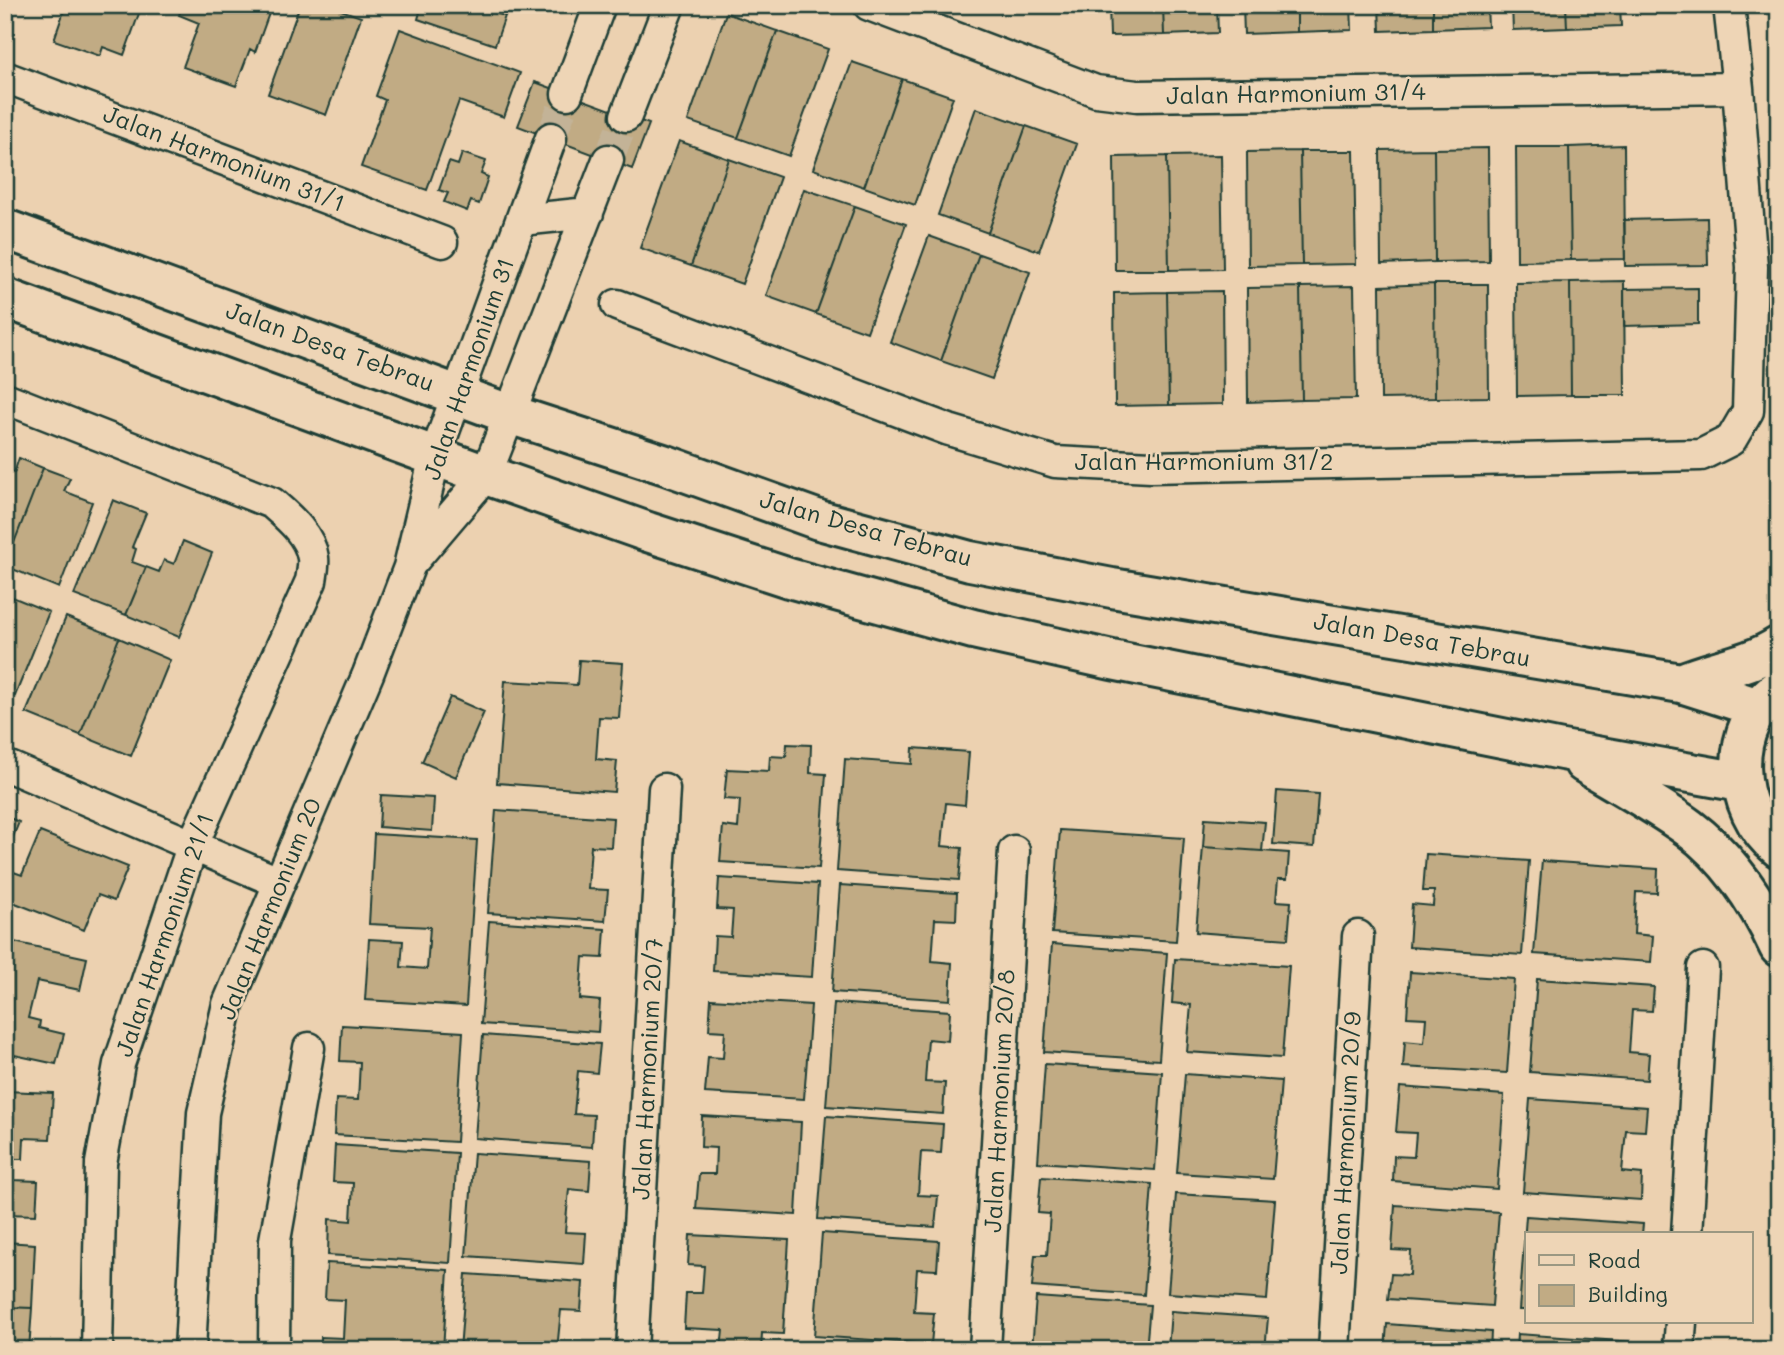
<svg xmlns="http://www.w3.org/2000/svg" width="1784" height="1355" viewBox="0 0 1784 1355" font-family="Mali,sans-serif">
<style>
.building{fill:#c1ab84;stroke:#1f3d34;stroke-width:2}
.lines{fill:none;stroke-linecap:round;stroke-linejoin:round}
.minor-tunnel{stroke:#c3b397;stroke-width:30;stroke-dasharray:30 15;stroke-linecap:butt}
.minor-casing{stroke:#1f3d34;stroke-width:35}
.secondary-casing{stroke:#1f3d34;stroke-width:44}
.minor{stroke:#eed5b6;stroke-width:30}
.secondary{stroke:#eed5b6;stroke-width:38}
.labels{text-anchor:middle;stroke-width:5;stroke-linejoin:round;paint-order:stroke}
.street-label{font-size:24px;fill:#1f3d34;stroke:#eed5b6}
</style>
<rect width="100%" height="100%" fill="#ecd1b0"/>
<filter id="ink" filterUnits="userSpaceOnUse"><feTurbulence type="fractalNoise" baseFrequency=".0143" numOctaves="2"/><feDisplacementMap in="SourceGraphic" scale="14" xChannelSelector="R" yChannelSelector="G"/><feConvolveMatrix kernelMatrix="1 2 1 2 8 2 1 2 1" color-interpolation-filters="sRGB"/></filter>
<g filter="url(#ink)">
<path class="building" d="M66 5H142L124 55 103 47 100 56 54 40Z
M183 5H272L255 52 250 49 236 86 183 67 199 23 179 15Z
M300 5H327L361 17 326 115 268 94Z
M422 5H495L492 12 505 16 495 45 418 19Z
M1109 5H1163L1164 35 1110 36Z
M1163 5H1217L1218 33 1164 35Z
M1243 5H1297V32L1244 34Z
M1297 5H1351L1352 30 1297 32Z
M1379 5H1433V29L1380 31Z
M1433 5H1487L1488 27 1433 29Z
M1512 5H1566L1567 28 1513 30Z
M1566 5H1620L1621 26 1567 28Z
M726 13 777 31 738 138 688 121Z
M400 29 520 73 504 117 459 101 427 190 361 167 385 100 376 96Z
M777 31 828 49 789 156 738 138Z
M852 62 902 79 864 187 813 169Z
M902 79 953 97 915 205 864 187Z
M535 82 649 124 632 169 518 126Z
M976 108 1026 126 988 233 938 215Z
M1026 126 1077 144 1039 251 988 233Z
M679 141 729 159 691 266 640 248Z
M1624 145 1625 259 1571 260 1569 147Z
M1516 147H1569L1571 260 1517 261Z
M1488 148 1489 261 1435 262 1434 149Z
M1434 149 1435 262 1381 264 1380 150Z
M1300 151 1302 265 1248 266 1247 152Z
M1300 151H1354L1356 264 1302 265Z
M462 153 486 161 481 174 488 177 479 204 471 201 467 211 444 202 448 193 439 190 449 162 458 165Z
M1221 155 1223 269 1169 270 1167 156Z
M1167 156 1169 270H1115L1114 157Z
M729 159 780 177 742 284 691 266Z
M804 189 855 206 816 314 766 296Z
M855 206 906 224 867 332 816 314Z
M1707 218 1708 265 1625 266 1624 220Z
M929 236 979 254 941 361 890 342Z
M979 254 1030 272 992 379 941 361Z
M1624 281 1625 395H1571L1570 282Z
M1570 282 1571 395 1517 396 1516 283Z
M1434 284H1488L1489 397 1435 398Z
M1434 284 1435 398 1381 399 1380 286Z
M1354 286 1356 399 1302 400 1300 287Z
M1300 287 1302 400 1248 402 1247 288Z
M1698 288V324L1624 326V289Z
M1222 291 1223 404 1169 405 1167 292Z
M1167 292 1169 405 1115 406 1114 293Z
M19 458 43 468 5 566V469L14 473Z
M43 468 70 478 64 491 92 502 59 588 5 566Z
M113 500 146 513 132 547 136 549 132 562 146 567 126 615 74 595Z
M183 541 212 553 179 637 126 615 146 567 159 572 164 560 174 564Z
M5 594 49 612 15 696 5 693Z
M66 617 119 638 80 735 26 713Z
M119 638 170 660 131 756 80 735Z
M579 660 623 663 619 718 599 717 596 759 617 761 614 792 497 783 505 681 577 685Z
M450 697 484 712 456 777 422 762Z
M787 744 811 745 810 773 826 774 819 868 720 862 723 826 738 828 740 800 724 799 727 769 769 771 770 756 786 757Z
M913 748 969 752 965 805 946 803 942 846 962 848 959 880 837 871 845 759 912 764Z
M1277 791 1318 794 1314 847 1273 844Z
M381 795 434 798 432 831 379 827Z
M496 810 613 818 611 847 591 846 588 889 608 890 605 921 488 913Z
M5 816 19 822 5 857Z
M1205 818 1265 822 1262 851 1203 847Z
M1060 830 1184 838 1176 941 1052 933Z
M40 832 128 867 114 901 98 895 84 930 5 899V884L11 871 22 875Z
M374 834 477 840 466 1006 365 1000 369 939 403 941 401 967 427 969 430 927 369 924Z
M1203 847 1289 853 1287 879H1278L1276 901 1291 902 1288 939 1196 932Z
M1426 854 1529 861 1522 955 1409 947 1412 904 1433 906 1434 891H1423Z
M1542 861 1658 869 1657 893 1636 892 1634 934 1653 936 1651 962 1534 954Z
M719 878 818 884 812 977 713 971 715 936 731 937 733 910 717 909Z
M840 885 957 893 956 920 935 919 932 961 952 963 950 1000 832 992Z
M489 921 605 929 603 958 583 957 580 999 600 1001 598 1032 481 1024Z
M5 940 87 958 80 990 37 981 28 1018 40 1021 39 1028 64 1034 56 1064 5 1053Z
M1052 944 1167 953 1159 1060 1044 1052Z
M1175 959 1289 966 1282 1058 1187 1052 1191 1005 1172 1003Z
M1410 972 1514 979 1507 1073 1403 1067 1405 1041 1424 1043 1426 1018 1407 1017Z
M1537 979 1654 987 1652 1011 1632 1010 1629 1052 1649 1054 1647 1080 1530 1072Z
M711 999 811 1005 804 1099 705 1093 708 1057 723 1058 725 1031 709 1030Z
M834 1003 950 1011 948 1041 928 1039 925 1082 945 1083 943 1114 826 1106Z
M342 1025 463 1032 456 1142 334 1135 336 1099 358 1100 360 1062 340 1061Z
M483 1035 600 1044 597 1073 578 1071 574 1114 594 1115 592 1147 475 1138Z
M1045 1064 1162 1072 1155 1170 1038 1162Z
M1185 1074 1281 1081 1273 1179 1177 1173Z
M1400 1087 1504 1095 1497 1189 1393 1181 1394 1156 1414 1157 1416 1133 1396 1132Z
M5 1091 53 1093 50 1139 24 1138 23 1159H5Z
M1530 1099 1647 1107 1645 1131 1626 1130 1622 1172 1642 1174 1641 1200 1523 1192Z
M702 1116 801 1122 796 1215 696 1209 699 1174H715L716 1148 701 1147Z
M826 1116 943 1124 941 1153 921 1152 918 1195 938 1196 935 1227 818 1219Z
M335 1145 457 1153 450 1263 328 1255 329 1219 351 1221 353 1183 333 1182Z
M474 1153 591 1161 589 1191 569 1189 565 1232 586 1233 584 1264 466 1256Z
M5 1159H14L13 1180 38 1181 36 1215 5 1214Z
M1041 1177 1152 1184 1144 1295 1032 1287 1035 1255H1047L1050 1214 1038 1213Z
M1176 1194 1275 1200 1267 1300 1168 1293Z
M1395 1205 1499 1212 1492 1306 1388 1299 1391 1274 1410 1275 1411 1251 1392 1250Z
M1526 1216 1643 1224 1642 1234H1527V1310H1519Z
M822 1233 939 1241 937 1270 917 1269 914 1312 934 1313 931 1344 814 1336Z
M690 1235 789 1240 783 1334 762 1333 761 1350H721L723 1330 684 1328 686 1293H702L704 1266 688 1265Z
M5 1242 35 1244 32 1308 5 1307Z
M327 1263 448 1270 443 1350H321V1337L343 1338 345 1300 325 1299Z
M466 1274 583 1282 581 1311 561 1310 557 1350H460Z
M1036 1297 1150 1305 1146 1350H1032Z
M5 1307 32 1308 29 1350H5Z
M1171 1311 1268 1318 1265 1350H1168Z
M1387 1324 1491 1332 1490 1350H1385Z
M1517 1334 1634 1342 1633 1350H1516Z"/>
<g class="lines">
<path class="minor-tunnel" d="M551 138 567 94
M608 160 626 116"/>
<defs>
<path id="minor" d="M869 5 1096 91 1137 96 1738 88
M5 77 442 242
M567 94 600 5
M626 116 669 5
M521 220 588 213
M617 305 949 430 1055 462 1151 467 1701 455 1731 440 1748 411 1752 267 1738 88 1729 5
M5 398 272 503C288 517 310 535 313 558 314 565 312 574 311 581L193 844 119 1064 101 1163 97 1350
M413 561 486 475 608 160
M5 765 278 882
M1687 1234 1703 968
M190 1350 203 1113 228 1004 368 674 409 567 435 456 551 138
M274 1350 275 1240 309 1048
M632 1350 664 789
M985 1350 1014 851
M1334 1350 1358 936
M1679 1350 1681 1322"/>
<path id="secondary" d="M5 229 509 414 666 465 819 520 970 561 1112 588 1681 683 1759 708
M5 298 486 475 648 532 789 578 973 629 1112 660 1562 750 1741 782
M1681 683C1714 669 1748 666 1779 646
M1779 688C1726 725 1731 811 1779 848
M1584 763C1619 784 1656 804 1689 828 1729 858 1758 902 1779 947"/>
</defs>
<use href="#minor" class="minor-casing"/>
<use href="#secondary" class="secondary-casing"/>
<use href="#minor" class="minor"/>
<use href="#secondary" class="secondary"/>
</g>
</g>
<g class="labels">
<g class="street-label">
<text transform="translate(1296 94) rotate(-1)" y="8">Jalan Harmonium 31/4</text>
<text transform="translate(224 159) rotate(21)" y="8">Jalan Harmonium 31/1</text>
<text transform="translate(330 347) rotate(20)" y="8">Jalan Desa Tebrau</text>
<text transform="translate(469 369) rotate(-71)" y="8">Jalan Harmonium 31</text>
<text x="1204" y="470">Jalan Harmonium 31/2</text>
<text transform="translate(866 529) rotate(16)" y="8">Jalan Desa Tebrau</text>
<text transform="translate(1422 640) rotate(10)" y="8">Jalan Desa Tebrau</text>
<text transform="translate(270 909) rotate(-68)" y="8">Jalan Harmonium 20</text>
<text transform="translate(165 935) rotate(-71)" y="8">Jalan Harmonium 21/1</text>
<text transform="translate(648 1069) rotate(-87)" y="8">Jalan Harmonium 20/7</text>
<text transform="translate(1000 1101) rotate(-87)" y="8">Jalan Harmonium 20/8</text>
<text transform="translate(1346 1143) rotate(-87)" y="8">Jalan Harmonium 20/9</text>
</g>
</g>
<rect width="1784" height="1355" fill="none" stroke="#eed5b6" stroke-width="28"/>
<rect x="14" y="14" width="1756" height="1327" fill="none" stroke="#1f3d34" stroke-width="2.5" filter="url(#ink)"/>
<rect x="1525" y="1232" width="228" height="91" fill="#eed5b6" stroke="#9b9882" stroke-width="2"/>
<rect x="1539" y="1255" width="35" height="10" fill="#eed5b6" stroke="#9b9882" stroke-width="2"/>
<text x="1588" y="1268" font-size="21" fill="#1f3d34">Road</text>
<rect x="1539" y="1285" width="35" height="21" fill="#c1ab84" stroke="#9b9882" stroke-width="2"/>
<text x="1588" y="1302" font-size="21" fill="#1f3d34">Building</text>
</svg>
